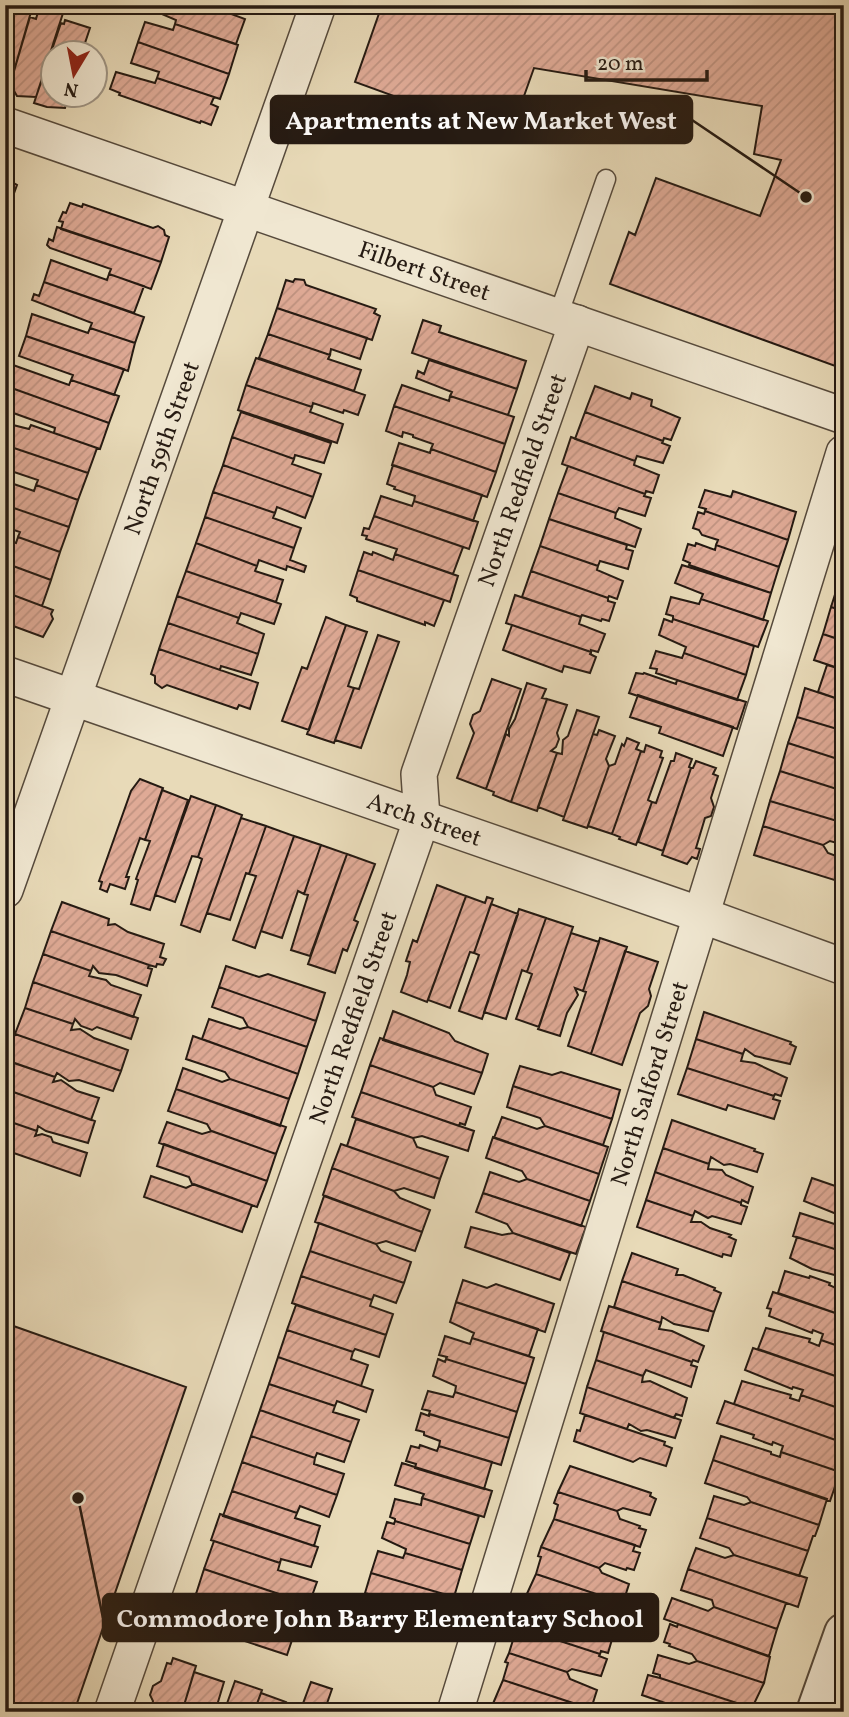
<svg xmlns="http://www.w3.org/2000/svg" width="849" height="1717" viewBox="0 0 849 1717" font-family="Vollkorn,serif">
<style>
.building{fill:url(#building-hatch);stroke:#251a12;stroke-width:2}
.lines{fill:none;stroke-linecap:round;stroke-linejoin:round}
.service-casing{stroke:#564a3c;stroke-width:21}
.minor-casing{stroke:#564a3c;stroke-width:38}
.tertiary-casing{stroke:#564a3c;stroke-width:42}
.service{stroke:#f0e7d1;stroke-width:18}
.minor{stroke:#f0e7d1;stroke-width:35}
.tertiary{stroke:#f0e7d1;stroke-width:38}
.labels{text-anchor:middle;stroke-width:5;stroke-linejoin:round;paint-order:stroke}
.street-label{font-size:24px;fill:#251a12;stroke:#f0e7d1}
.leader{fill:none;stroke:#251a12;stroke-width:2.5}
.callout-dot{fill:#251a12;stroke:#f0e7d1;stroke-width:2.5}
.callout{fill:#251a12;stroke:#251a12;stroke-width:2.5}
.callout-label{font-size:26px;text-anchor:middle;font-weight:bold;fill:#fff}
</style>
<defs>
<pattern id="building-hatch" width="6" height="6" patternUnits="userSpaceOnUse" patternTransform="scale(1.75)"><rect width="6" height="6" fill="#dfaa96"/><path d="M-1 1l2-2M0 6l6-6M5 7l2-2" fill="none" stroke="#bf9280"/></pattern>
</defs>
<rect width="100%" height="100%" fill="#e8dab8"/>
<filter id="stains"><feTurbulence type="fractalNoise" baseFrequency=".00286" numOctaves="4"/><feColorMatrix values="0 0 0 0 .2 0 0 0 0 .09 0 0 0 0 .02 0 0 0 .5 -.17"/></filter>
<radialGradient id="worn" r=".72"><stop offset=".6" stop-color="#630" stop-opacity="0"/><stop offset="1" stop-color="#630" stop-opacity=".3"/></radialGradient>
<path class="building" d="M5 5H33L9 88 5 87Z
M40 5H50L64 10 36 97 17 96 13 89 9 88 30 17 36 19Z
M141 5H207L245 19 236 44 175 24 176 20Z
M382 5H844V350L838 367 610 284 629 232 635 235 656 178 760 216 781 160 754 154 762 106 534 68 509 138 355 82Z
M65 20 90 28 82 52H52V94H69L65 108 47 107 34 103 61 23 64 24Z
M145 22 173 30 175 24 238 45 229 74 138 42Z
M138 42 229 74 220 99 157 78 159 72 131 63Z
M116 72 155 83 157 78 214 97 211 104 218 107 211 125 201 121 200 123 119 95 120 93 110 89Z
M5 178 17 185 8 210 5 209Z
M70 203 82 207 83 204 153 228 158 226 164 230 165 235 169 237 161 262 61 229 63 222 59 221 63 212 66 213Z
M57 227 161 262 151 289 109 274 111 269 50 248 47 245 49 239 53 241Z
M51 260 107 280 109 274 144 286 134 313 44 282Z
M295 279 304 280 306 285 376 309 374 313 380 316 372 340 277 308 286 280 293 282Z
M44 282 144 317 135 343 90 328 92 323 32 300 34 294 39 296Z
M277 308 367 338 360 359 331 349 330 355 268 334Z
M32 314 88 333 90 328 135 343 128 371 26 336Z
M423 320 441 326 439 332 526 361 517 389 412 353Z
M268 334 330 355 328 359 361 370 354 391 259 358Z
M26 336 124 369 114 395 71 380 73 375 19 356Z
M256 358 365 395 358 415 344 410 343 413 313 403 312 407 246 385Z
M429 360 517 389 508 415 450 396 452 392 416 378 418 371 424 374Z
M13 365 69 385 71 380 119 396 109 423 6 386Z
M246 385 312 407 310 412 343 424 337 443 238 410Z
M402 385 449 401 450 396 514 417 505 444 394 406Z
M6 386 109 423 100 449 54 433 55 428 5 410Z
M595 386 630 399 632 393 652 400 651 406 680 418 671 440 664 438 663 441 585 412Z
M394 406 505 444 496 472 431 449 433 444 413 437V435L403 432 402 437 386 431Z
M241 412 331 443 324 463 295 455 294 459 232 437Z
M585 412 663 441 662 443 670 446 663 463 637 456 635 461 575 439Z
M5 423 29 429 31 425 97 448 88 473 5 445Z
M232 437 294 459 292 464 321 474 313 497 223 465Z
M571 437 635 461 634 465 659 475 653 493 646 491 645 494 562 464Z
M399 443 430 453 431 449 496 472 487 497 392 465Z
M5 445 88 473 78 500 36 485 38 480 5 469Z
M223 465 313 497 305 518 277 507 275 513 213 492Z
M393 465 482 495 473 521 414 501 415 496 394 489 395 487 387 484Z
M568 466 645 494 644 496 651 498 645 516 619 508 616 513 558 493Z
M5 481 34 491 36 485 78 500 69 527 5 505Z
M705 490 731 497 733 491 796 512 788 540 705 511 706 509 699 507Z
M213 492 275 513 273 518 301 528 294 548 205 517Z
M558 493 616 513 615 518 641 529 635 547 549 519Z
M381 496 412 506 414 501 478 522 469 549 374 516Z
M5 505 69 527 60 552 18 537 20 532 5 527Z
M705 511 788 540 779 567 716 545 718 540 702 535 699 530 693 528 698 512 704 514Z
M374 516 463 547 453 574 395 554 397 549 366 539 367 536 362 535 364 528 369 529Z
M205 517 294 548 290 560 306 566 304 572 287 566 286 570 259 560 257 566 196 543Z
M549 519 627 545 626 549 633 551 628 569 600 561 598 566 540 546Z
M18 537 60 552 51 580 5 563V540L16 543Z
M196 543 257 566 255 571 283 580 276 602 186 571Z
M696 543 715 550 716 545 779 567 771 593 689 565 690 563 683 560 688 544 695 546Z
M540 546 598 566 597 570 623 581 617 599 609 596 608 598 531 571Z
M364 552 372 555 373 552 393 560 395 554 458 576 450 602 358 570Z
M5 563 51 580 42 606 5 592Z
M682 565 771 593 763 620 701 599 703 594 675 583Z
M358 570 444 600 434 626 425 622V625L357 601V598L350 595Z
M186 571 281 604 274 624 241 613 239 618 177 596Z
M531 571 608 598V601L615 603 609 621 602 619 601 621 582 615 581 617 522 597Z
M840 579 844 581V611L831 607Z
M5 592 53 610 51 614 53 619 43 637 5 623Z
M515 595 581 617 579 624 605 634 598 652 591 650V652L506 623Z
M177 596 239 618 237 623 264 634 258 654 168 623Z
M671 597 699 604 701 599 768 621 758 647 673 619V616L666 614Z
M831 607 844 611V641L823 634Z
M326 617 346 625 309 730 282 721 302 667 307 669Z
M664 619 672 622 673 619 754 646 746 675 684 653 686 647 659 635Z
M168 623 258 654 251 675 221 666 220 670 159 649Z
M346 625 367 632 348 686 354 688 334 743 307 734Z
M512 625 591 652 590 654 596 657 590 673 564 666 562 672 503 650Z
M823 634 844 641V670L814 660Z
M378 635 399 642 361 748 335 740 354 688 359 689Z
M159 649 258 683 250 709 239 705 237 709 167 685 162 688 155 683V676L151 674Z
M656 651 682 658 684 653 746 675 737 700 656 673 657 669 650 668Z
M827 665 844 670V701L818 692Z
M636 673 643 674 644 673 676 684 677 680 746 702 737 729 629 693Z
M492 679 521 689 486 789 457 778 474 733 470 724 473 715 480 711Z
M527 683 546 689 542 698 547 699 511 802 493 795 494 792 486 789 506 734 509 736V729L515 719Z
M805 688 844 701V731L797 717Z
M638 695 733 727 723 756 659 733 661 727 630 717Z
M547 699 567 705 557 733 559 739 556 747 551 751 557 753 537 811 511 802Z
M577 710 599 717 564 817 538 807 557 753 562 754 563 740 568 736Z
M797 717 844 731V761L788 743Z
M599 730 615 736 606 759 609 766 587 828 563 820 593 734 597 735Z
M627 738 639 743 636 749 641 751 612 834 588 826 609 766 615 764 622 744 624 746Z
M788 743 844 761V789L840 790 780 771Z
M646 745 662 751 660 757 663 758 648 800 652 802 636 845 619 839 620 837 612 834 641 751 644 752Z
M676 753 692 759 689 767 691 768 663 851 638 842 652 802 656 803 671 761H674Z
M696 761 716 768 713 774 718 776 711 798 714 807 711 816 705 818 696 848 700 849 697 859 692 857 687 864 662 855 691 768H693Z
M780 771 840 790 844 797V823L770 801Z
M140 779 163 788 145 840 140 838 126 877H129L125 889 110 884 107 892 100 889 102 882 99 881 131 791Z
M162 790 188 800 150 910 131 904 138 880 136 879 150 841 145 840Z
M191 796 216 805 198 857 192 856 175 902 155 895Z
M770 801 844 823V845L830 841 823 845 763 826Z
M216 805 242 815 200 932 181 925 202 859 198 857Z
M241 818 266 826 249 874 246 873 230 920 207 913Z
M266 826 294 836 255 948 233 940 256 876 249 874Z
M763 826 823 845 828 853 844 859V883L754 855Z
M294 836 321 845 304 894 298 891 282 938 261 931Z
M321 845 347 854 310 956 291 950 308 895 304 894Z
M347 854 375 864 354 920 358 922 347 951 343 949 335 973 308 964Z
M437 885 466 896 427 1002 401 992 407 975 410 962 406 961 413 940 417 942Z
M466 896 485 903 487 897 493 899 474 953 470 952 450 1008 428 1000Z
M62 902 109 919 108 925 115 924 128 932 164 944 160 957 166 959 163 965 157 964 156 967 149 965 51 931Z
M491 904 518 914 482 1019 459 1011 479 955 474 953Z
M519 909 546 918 527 972 522 970 506 1019 484 1012Z
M546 918 573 927 539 1027 516 1019 532 974 527 972Z
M51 931 149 965 148 968 152 969 147 986 116 975 99 973 93 966 91 971 43 954Z
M571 933 599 942 583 991 575 988 578 995 567 1013 560 1036 538 1029Z
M600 938 627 947 591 1054 568 1046 586 992 583 991Z
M625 951 658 962 649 989 651 996 648 1006 640 1013 622 1065 591 1054Z
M43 954 91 971 89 976 106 980 111 985 141 995 133 1017 33 982Z
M226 966 259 977 268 974 325 993 316 1021 219 987Z
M33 982 138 1018 131 1039 97 1027 92 1030 81 1026 75 1019 73 1024 25 1008Z
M219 987 316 1021 307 1047 248 1027 243 1018 212 1007Z
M25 1008 73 1024 71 1030 80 1029 94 1038 128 1050 121 1071 15 1034Z
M393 1011 449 1033 455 1041 488 1054 482 1073 383 1040Z
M704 1012 791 1042 790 1044 796 1047 790 1064 755 1056 745 1049 743 1054 696 1039Z
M209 1019 240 1029 248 1027 307 1047 298 1074 202 1039Z
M15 1034 121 1071 113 1091 79 1080 69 1081 57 1073 55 1077 6 1060Z
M193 1036 298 1074 289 1099 230 1079 225 1072 186 1059Z
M380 1038 482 1073 474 1094 440 1083 433 1087 370 1065Z
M696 1039 743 1054 741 1061 755 1063 787 1078 781 1096 775 1094 774 1096 687 1068Z
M5 1060 55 1077 53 1082 61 1080 77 1091 99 1098 91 1120 5 1089Z
M370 1065 433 1087 436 1095 471 1107 465 1125 460 1123 459 1126 361 1092Z
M520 1066 552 1075 561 1072 620 1090 612 1119 513 1086Z
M183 1068 222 1082 230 1079 289 1099 280 1126 176 1089Z
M687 1068 774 1096 773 1099 780 1101 774 1119 728 1105 726 1110 678 1094Z
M513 1086 612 1119 603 1145 545 1126 540 1118 507 1107Z
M5 1089 95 1121 88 1143 46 1131 38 1126 37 1131 5 1120Z
M176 1089 286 1127 276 1154 211 1131 207 1124 168 1111Z
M361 1092 474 1131 468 1151 422 1136 413 1138 352 1117Z
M502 1117 537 1129 545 1126 608 1147 599 1174 494 1138Z
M356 1119 413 1138 417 1147 448 1157 440 1179 347 1146Z
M5 1120 37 1131 35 1136 42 1134 51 1137 53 1142 87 1153 80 1176 5 1150Z
M672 1120 755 1149 754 1151 763 1154 757 1172 730 1164 724 1165 711 1157 709 1164 663 1148Z
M167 1122 202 1134 212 1131 276 1154 267 1181 159 1143Z
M493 1137 599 1174 590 1201 527 1179 522 1171 486 1158Z
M164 1144 267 1181 257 1207 192 1184 189 1177 157 1166Z
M341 1144 440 1179 434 1198 404 1188 394 1191 332 1168Z
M663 1148 709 1164 708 1169 722 1170 726 1175 753 1187 748 1203 742 1200 741 1203 655 1172Z
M332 1168 394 1191 400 1198 430 1210 422 1232 323 1195Z
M490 1172 519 1182 527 1179 590 1201 581 1226 483 1193Z
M655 1172 741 1203V1205L747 1207 741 1224 712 1216 708 1218 695 1211 693 1216 646 1200Z
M151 1176 186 1188 194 1184 252 1205 242 1232 144 1197Z
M812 1178 844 1189V1217L804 1201Z
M483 1193 586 1227 576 1254 513 1233 507 1224 476 1212Z
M324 1196 422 1232 415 1251 386 1241 376 1244 315 1222Z
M646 1200 693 1216 691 1222H701L710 1228 731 1235 729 1237 736 1240 731 1256 723 1254 722 1257 637 1227Z
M800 1213 844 1227V1252L793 1236Z
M319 1223 376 1244 381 1251 411 1262 404 1283 310 1251Z
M471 1227 502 1235 513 1233 570 1253 560 1280 465 1247Z
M797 1237 844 1252V1284L840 1283 842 1277 812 1269 790 1258Z
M310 1251 404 1283 396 1303 374 1295 372 1300 301 1276Z
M632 1253 678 1269 676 1275H683L715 1288 714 1290 721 1293 714 1312 622 1281Z
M785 1271 809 1278 810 1276 830 1283 829 1285 838 1289 840 1283 844 1284V1316L778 1293Z
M301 1276 372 1300 370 1306 393 1314 386 1335 292 1303Z
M463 1280 487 1288 496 1284 554 1304 545 1332 456 1302Z
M622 1281 714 1312 708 1331 674 1324 662 1317 661 1323 614 1307Z
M773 1292 844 1316V1348L821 1340 823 1334 813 1330 812 1333 769 1316 771 1309 767 1308Z
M456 1302 538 1329 529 1356 472 1338 474 1333 450 1322Z
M296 1305 386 1335 379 1357 355 1349 353 1352 287 1330Z
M609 1306 661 1323 659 1329 672 1331 704 1346 698 1362 693 1360 692 1362 601 1331Z
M5 1323 186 1387 74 1712H5Z
M766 1328 810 1339 809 1342 819 1346 821 1340 844 1348V1379L758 1349Z
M287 1330 353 1352 351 1359 368 1365 361 1386 278 1357Z
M604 1332 692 1362 691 1365 697 1367 691 1387 646 1370 643 1376 596 1360Z
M445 1336 470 1344 472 1338 534 1358 526 1384 446 1359 447 1357 439 1355Z
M753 1348 844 1379V1410L801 1395 803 1390 793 1387 792 1389 745 1370Z
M278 1357 373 1390 366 1412 337 1401 335 1406 269 1384Z
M438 1359 445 1362 446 1359 526 1384 517 1412 455 1392 456 1386 433 1376Z
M596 1360 643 1376 642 1382 650 1381 687 1398 682 1416 676 1414 674 1418 587 1387Z
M742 1381 791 1395 790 1398 799 1401 801 1395 844 1410V1443L734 1404Z
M269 1384 335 1406 333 1412 359 1420 351 1442 260 1410Z
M587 1387 681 1420 675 1438 647 1430 641 1431 629 1424 627 1429 580 1413Z
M428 1391 453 1397 455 1392 517 1412 509 1438 429 1414 430 1411 422 1409Z
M725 1401 844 1443V1460L840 1472 781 1452 783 1446 773 1442 772 1445 753 1438 754 1435 717 1423Z
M260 1410 351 1442 344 1462 317 1453 315 1458 251 1436Z
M421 1413 429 1416 430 1414 509 1438 501 1465 439 1446 440 1441 424 1435V1432L416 1430Z
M585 1415 665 1442 664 1445 672 1448 666 1466 640 1458 633 1462 574 1441 577 1430 580 1431Z
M251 1436 315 1458 314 1464 344 1474 337 1495 242 1462Z
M721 1436 771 1452V1454L780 1457 781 1452 840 1472 830 1501 713 1460Z
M420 1445 437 1451 439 1446 492 1462 484 1489 415 1468 416 1464 406 1461 411 1446 419 1448Z
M713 1460 827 1499 819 1525 751 1502 747 1497 705 1483Z
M242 1462 337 1495 329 1517 300 1506 297 1513 232 1491Z
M402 1463 492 1491 484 1517 422 1498 424 1494 395 1485Z
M570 1466 651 1493 650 1496 656 1499 650 1515 623 1508 617 1511 558 1492Z
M232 1491 297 1513 295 1518 320 1526 314 1546 223 1516Z
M558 1492 617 1511 620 1519 640 1526 639 1528 646 1530 640 1547 554 1519 558 1505 554 1503Z
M714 1496 744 1505 751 1502 819 1525 815 1536H813L808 1551 707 1518Z
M422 1498 479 1516 470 1544 395 1521V1519L390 1517 395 1499 421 1505Z
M220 1514 318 1547 311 1567 281 1559 280 1563 211 1540Z
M707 1518 808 1551 799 1576 734 1555 729 1548 700 1538Z
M554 1519 635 1545 633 1551 640 1553 634 1570 627 1568 626 1570 605 1563 599 1568 541 1547Z
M395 1521 470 1544 462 1570 405 1553 406 1549 382 1538 387 1522 394 1524Z
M214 1541 280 1563 278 1570 317 1582 309 1604 204 1569Z
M541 1547 599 1568 602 1573 629 1584 623 1603 536 1574 541 1557 538 1556Z
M696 1548 725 1558 734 1555 807 1578 798 1607 688 1569Z
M378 1551 403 1558 405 1553 462 1570 454 1597 371 1573Z
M204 1569 309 1604 302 1625 262 1612 261 1615 196 1594Z
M688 1569 786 1603 777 1629 714 1607 712 1600 681 1590Z
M371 1573 454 1597 445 1625 388 1607 390 1600 365 1593Z
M536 1574 623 1603 617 1622 610 1620V1622L590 1615 584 1619 525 1598Z
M196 1594 261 1615 259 1622 294 1634 287 1655 187 1622Z
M525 1598 584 1619 587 1625 613 1636 608 1653 601 1651 600 1654 517 1627 518 1624 520 1625 525 1609H522Z
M672 1598 708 1611 714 1607 777 1629 769 1656 664 1619Z
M670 1624 677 1627 678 1624 770 1657 764 1683 697 1661 692 1654 669 1646 670 1644 664 1642Z
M517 1627 600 1654 599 1656 607 1659 601 1676 572 1669 567 1672 509 1653Z
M509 1653 567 1672 570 1679 597 1690 591 1709 503 1680 508 1663 505 1662Z
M658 1655 689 1664 697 1661 764 1683 752 1708 660 1678V1675L653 1673Z
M173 1658 196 1666 182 1712H150L153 1701 150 1695 153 1686 161 1681 167 1663 171 1664Z
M194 1672 224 1682 215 1712H182Z
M648 1675 660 1678 752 1708 751 1712H676L674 1706 642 1695Z
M503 1680 591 1709 590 1712H510L492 1706Z
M235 1681 262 1690 254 1712H224Z
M311 1682 332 1689 324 1712H295L297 1705 302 1706Z
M261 1693 286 1702 282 1712H254Z
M642 1705 661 1712H639Z
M492 1706 510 1712H491Z"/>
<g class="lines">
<defs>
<path id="service" d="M558 316 606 179"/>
<g id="minor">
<path id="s1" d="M5 125 844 416"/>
<path id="s2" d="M5 674 701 915 844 967"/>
<path id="s3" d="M5 890 318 5"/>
<path id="s4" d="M112 1712 422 818 419 774 577 323"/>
<path id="s5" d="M455 1712 844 453"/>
</g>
<path id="tertiary" d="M816 1712 844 1633"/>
</defs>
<use href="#service" class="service-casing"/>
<use href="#minor" class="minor-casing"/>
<use href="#tertiary" class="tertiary-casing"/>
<use href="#service" class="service"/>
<use href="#minor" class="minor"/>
<use href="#tertiary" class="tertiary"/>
</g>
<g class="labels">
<g class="street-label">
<text dy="8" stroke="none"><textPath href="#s1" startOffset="444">Filbert Street</textPath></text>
<text dy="8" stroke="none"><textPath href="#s3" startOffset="469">North 59th Street</textPath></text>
<text dy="8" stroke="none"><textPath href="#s4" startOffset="1302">North Redfield Street</textPath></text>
<text dy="8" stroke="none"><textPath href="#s2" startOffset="444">Arch Street</textPath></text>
<text dy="8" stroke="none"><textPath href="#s4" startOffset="735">North Redfield Street</textPath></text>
<text dy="8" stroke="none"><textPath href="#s5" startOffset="658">North Salford Street</textPath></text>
</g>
</g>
<path class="leader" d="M806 197L692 120M78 1498L103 1618"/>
<g class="callout-dot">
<circle cx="806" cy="197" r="7"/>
<circle cx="78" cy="1498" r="7"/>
</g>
<g class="callout">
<rect x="271" y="96" width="421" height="47" rx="7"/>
<rect x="103" y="1594" width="555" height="47" rx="7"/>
</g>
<g class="callout-label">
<text x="481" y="129">Apartments at New Market West</text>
<text x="380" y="1627">Commodore John Barry Elementary School</text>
</g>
<rect width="849" height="1717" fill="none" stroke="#e8dab8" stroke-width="28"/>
<rect x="7" y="7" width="835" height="1703" fill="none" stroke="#251a12" stroke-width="3.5"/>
<rect x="14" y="14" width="821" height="1689" fill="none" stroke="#251a12" stroke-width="2"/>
<g transform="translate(74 74) rotate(190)"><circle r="33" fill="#f0e7d1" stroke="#9f9585" stroke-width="2"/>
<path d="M0-5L12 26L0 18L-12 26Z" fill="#8f2418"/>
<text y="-10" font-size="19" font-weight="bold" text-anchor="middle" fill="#251a12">N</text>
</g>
<path d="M586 70v10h121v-10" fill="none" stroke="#251a12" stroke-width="3.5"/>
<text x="597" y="70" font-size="21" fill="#251a12" stroke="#f0e7d1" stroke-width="5" paint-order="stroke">20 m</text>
<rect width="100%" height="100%" filter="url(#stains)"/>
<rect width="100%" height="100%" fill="url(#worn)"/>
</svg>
